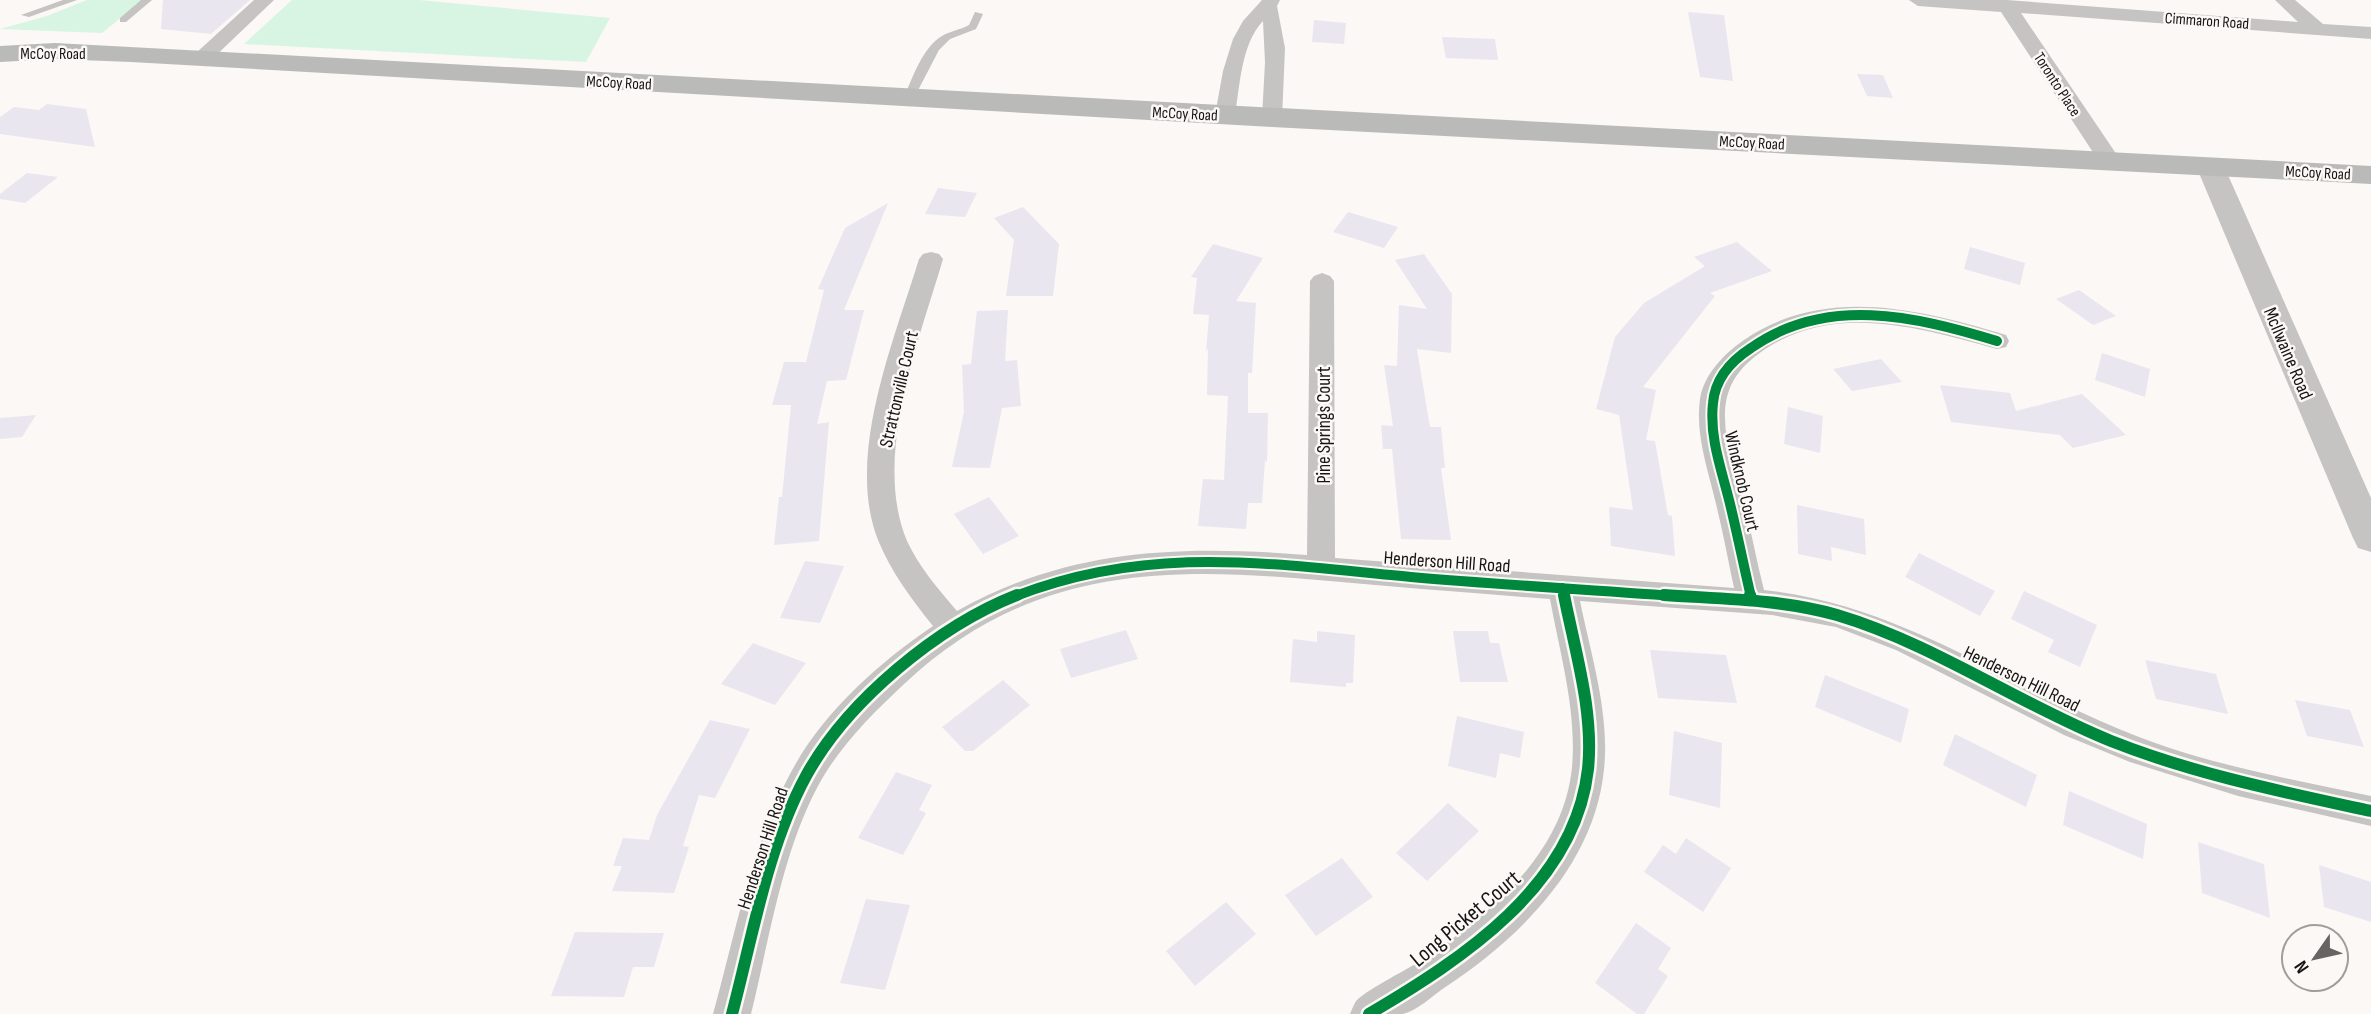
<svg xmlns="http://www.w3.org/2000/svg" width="2371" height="1014" viewBox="0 0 2371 1014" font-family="'Sofia Sans Condensed',sans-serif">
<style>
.green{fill:#d7f5e2}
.building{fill:#eae6ef}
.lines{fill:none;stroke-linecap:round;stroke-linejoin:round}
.service{fill:#c5c4c3;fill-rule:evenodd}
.minor{fill:#c5c4c3;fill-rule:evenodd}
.tertiary{fill:#c5c4c3;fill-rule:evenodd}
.secondary{fill:#babab9;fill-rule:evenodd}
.cycleway-far1-casing{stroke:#fcf8f5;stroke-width:14}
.cycleway-casing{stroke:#fcf8f5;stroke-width:17}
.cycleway-far1{stroke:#00873e;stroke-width:10}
.cycleway{stroke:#00873e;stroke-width:12}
.labels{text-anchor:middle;stroke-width:5;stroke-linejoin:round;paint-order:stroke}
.far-street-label{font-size:16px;fill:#161514;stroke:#fcf8f5}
.street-label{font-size:19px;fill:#161514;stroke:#fcf8f5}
.near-street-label{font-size:23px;fill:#161514;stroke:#fcf8f5}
</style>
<rect width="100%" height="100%" fill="#fbf8f6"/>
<path class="green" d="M87 0H143L102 33 0 29 47 16Z
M292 0H419L610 18 586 62 244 44Z"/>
<path class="building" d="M163 0H250L211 34 161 29Z
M1688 12 1724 15 1733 81 1700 77Z
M1314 20 1346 23 1344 44 1312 42Z
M1442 37 1495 39 1498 60 1446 58Z
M1857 74 1883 75 1893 98 1867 96Z
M47 104 86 109 95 147 0 134V117L14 107 39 110Z
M27 173 58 177 25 203 0 199V194Z
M938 188 977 193 965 217 925 214Z
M888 203 844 310H864L846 380 827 381 817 424 829 422 819 541 774 545 779 497H782L791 405H772L784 362H806L824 290 818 289 845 228Z
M1023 207 1059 244 1053 296H1006L1014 240 994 218Z
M1348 212 1398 227 1384 248 1333 232Z
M1737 242 1772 271 1710 293 1715 296 1643 387 1656 390 1646 440 1655 441 1668 515 1672 516 1675 556 1611 546 1609 507 1633 510 1619 415 1596 409 1615 337 1644 303 1705 266 1694 257Z
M1213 244 1263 258 1236 301 1256 303 1252 373H1248V413H1268L1267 462 1265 461 1262 503H1248L1246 529 1198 526 1203 479 1224 480 1228 396 1207 395 1208 348 1206 352 1209 315 1193 314 1197 278 1191 277Z
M1970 247 2025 263 2020 285 1964 269Z
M1424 254 1452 294 1451 353 1417 349 1430 427H1441L1445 468H1441L1451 540 1401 539 1392 449H1383L1381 425 1393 426 1384 365 1397 366 1399 305 1427 309 1395 260Z
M2079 290 2116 316 2093 325 2056 299Z
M1008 310 1005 361 1017 360 1021 406 1002 408 990 468 952 467 964 412 962 365 971 364 977 311Z
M2102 353 2150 369 2145 397 2095 380Z
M1881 359 1902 382 1852 391 1833 369Z
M1940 385 2010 393 2016 411 2082 394 2126 435 2073 448 2060 435 1951 422Z
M1788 407 1823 416 1820 453 1784 444Z
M36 415 22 437 0 439V418Z
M989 497 1019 536 983 554 954 514Z
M1797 505 1864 519 1866 555 1831 547 1832 561 1798 554Z
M1919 553 1995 591 1980 616 1905 577Z
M805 561 844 566 820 623 780 618Z
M2024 591 2097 625 2080 667 2048 652 2054 640 2011 619Z
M1126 630 1138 659 1071 678 1060 649Z
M1317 631 1355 635 1353 683H1346V687L1290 682 1293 639 1317 642Z
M1453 631H1488L1490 643H1499L1508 682H1460Z
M753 643 806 663 775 705 721 684Z
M1650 650 1726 655 1737 703 1658 698Z
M2145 660 2216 674 2228 714 2156 699Z
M1825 675 1909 709 1901 743 1815 707Z
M1003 680 1030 705 973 751H965L942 727Z
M2295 700 2350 710 2364 747 2307 736Z
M1457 716 1524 732 1520 758 1500 753 1496 778 1448 766Z
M710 720 750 729 715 798 699 795 683 846 689 847 674 893 612 891 622 866H613L623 838 649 840 657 815Z
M1674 731 1722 743 1720 808 1669 795Z
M1955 734 2037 775 2026 807 1943 765Z
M896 772 932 785 919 810 926 813 903 855 858 838Z
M2069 791 2147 824 2143 859 2063 825Z
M1448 803 1479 831 1427 881 1396 853Z
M1686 838 1731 868 1703 912 1644 872 1663 845 1676 854Z
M2198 842 2264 864 2270 918 2202 893Z
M1342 858 1373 897 1316 936 1285 895Z
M2319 865 2371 882V922L2324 907Z
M866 899 910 905 885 990 840 983Z
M1226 902 1256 934 1195 986 1166 951Z
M1636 923 1671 948 1658 969 1668 976 1644 1014H1637L1595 983Z
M575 932 648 933H664L654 967H633L624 997 551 996Z"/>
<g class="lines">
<path class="service" d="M63 0H77L29 17 21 15Z
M141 0H152L126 22H120V18Z
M975 12 983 14 976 29 950 39 939 50 914 98 905 100 904 98C912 78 923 47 942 36 950 31 960 30 969 25Z"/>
<path class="minor" d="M254 0H274L210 61H196L193 57 196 53Z
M1262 0H1280L1277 6 1285 48 1282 118 1279 122H1265L1262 118 1265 62 1263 21C1241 44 1240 86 1235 115L1232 119H1218L1215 115 1223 71 1233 39 1243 21Z
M1909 0H2007L2298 22 2275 0H2295L2323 24 2371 27V39L2021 13 2121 161 2118 166H2102L2001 12 1918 6Z
M931 252 939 254 943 259C919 341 872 458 907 541 919 567 939 590 957 611 1069 548 1181 545 1307 555L1310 281 1314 276 1322 273 1330 276 1334 281 1335 558 1734 588C1728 560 1723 532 1716 504 1708 469 1695 435 1700 399 1704 374 1724 354 1744 340 1824 285 1920 309 2006 335L2009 341 2006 347 1997 349C1919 328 1834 301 1761 352 1739 368 1726 385 1725 413 1724 446 1737 476 1745 507 1752 535 1757 563 1764 590 1894 603 2001 680 2119 729 2199 763 2286 778 2371 796V826L2238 796 2130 762 2064 735 1896 650 1836 627 1772 615 1580 601C1591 655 1610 714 1604 769 1595 864 1520 938 1444 988 1432 996 1417 1011 1403 1014 1388 1014 1367 1014 1350 1014 1352 1010 1354 1003 1357 1000 1371 987 1407 970 1425 958 1491 914 1564 852 1572 767 1577 711 1560 654 1550 599 1473 593 1395 587 1318 580 1158 566 1028 568 903 685 871 715 839 747 818 786 782 853 769 941 751 1014H713C736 931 752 841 795 765 826 710 881 661 933 626 912 600 891 572 878 540 845 456 894 341 919 259L923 254Z"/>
<path class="tertiary" d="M2210 158 2220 160 2224 166 2371 498V552L2358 548 2353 538 2196 166 2200 160Z"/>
<path class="secondary" d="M55 43 2371 166V184L1272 127 131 62 55 59 0 62V46Z"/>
<defs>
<path id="cycleway-far1" d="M1563 588 1565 597
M1013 597C1150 543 1270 564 1411 577 1503 585 1595 590 1687 597
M1751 597C1744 567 1738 537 1731 508 1723 473 1709 440 1713 403 1715 379 1731 361 1751 348 1826 295 1915 316 1997 341"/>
<path id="cycleway" d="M1664 595C1721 599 1781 599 1837 615 1934 644 2017 703 2111 741 2194 774 2283 792 2371 811
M1750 595 1751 599
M732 1014C753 935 767 848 806 776 847 701 938 626 1017 595
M1369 1014C1462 959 1575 886 1588 769 1594 712 1575 651 1564 595"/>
</defs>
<use href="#cycleway-far1" class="cycleway-far1-casing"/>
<use href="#cycleway" class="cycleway-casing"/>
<use href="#cycleway-far1" class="cycleway-far1"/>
<use href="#cycleway" class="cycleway"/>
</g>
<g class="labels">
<g class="far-street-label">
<text transform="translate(2207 20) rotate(4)" y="6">Cimmaron Road</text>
<text x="53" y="59">McCoy Road</text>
<text transform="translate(619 82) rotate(3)" y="6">McCoy Road</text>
<text transform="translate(2058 84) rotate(57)" y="6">Toronto Place</text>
<text transform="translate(1185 113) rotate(3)" y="6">McCoy Road</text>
<text transform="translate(1752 142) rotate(3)" y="6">McCoy Road</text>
<text transform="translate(2318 172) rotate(3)" y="6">McCoy Road</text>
</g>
<g class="street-label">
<text transform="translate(2289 353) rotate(67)" y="7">McIlwaine Road</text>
<text transform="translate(898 389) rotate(-77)" y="7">Strattonville Court</text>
<text transform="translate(1323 425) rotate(-90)" y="7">Pine Springs Court</text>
<text transform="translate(1743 481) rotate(77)" y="7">Windknob Court</text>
<text transform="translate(1447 561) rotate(4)" y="7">Henderson Hill Road</text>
<text transform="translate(2022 678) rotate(26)" y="7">Henderson Hill Road</text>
<text transform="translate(762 848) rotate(-72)" y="7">Henderson Hill Road</text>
</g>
<g class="near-street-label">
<text transform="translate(1465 918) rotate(-40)" y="8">Long Picket Court</text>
</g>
</g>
<g transform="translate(2315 958) rotate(236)"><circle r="33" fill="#fcf8f5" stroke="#a09d9b" stroke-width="2"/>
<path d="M0-5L12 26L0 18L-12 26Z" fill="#666463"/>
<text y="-10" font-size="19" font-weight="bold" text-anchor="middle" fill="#161514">N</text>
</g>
</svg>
